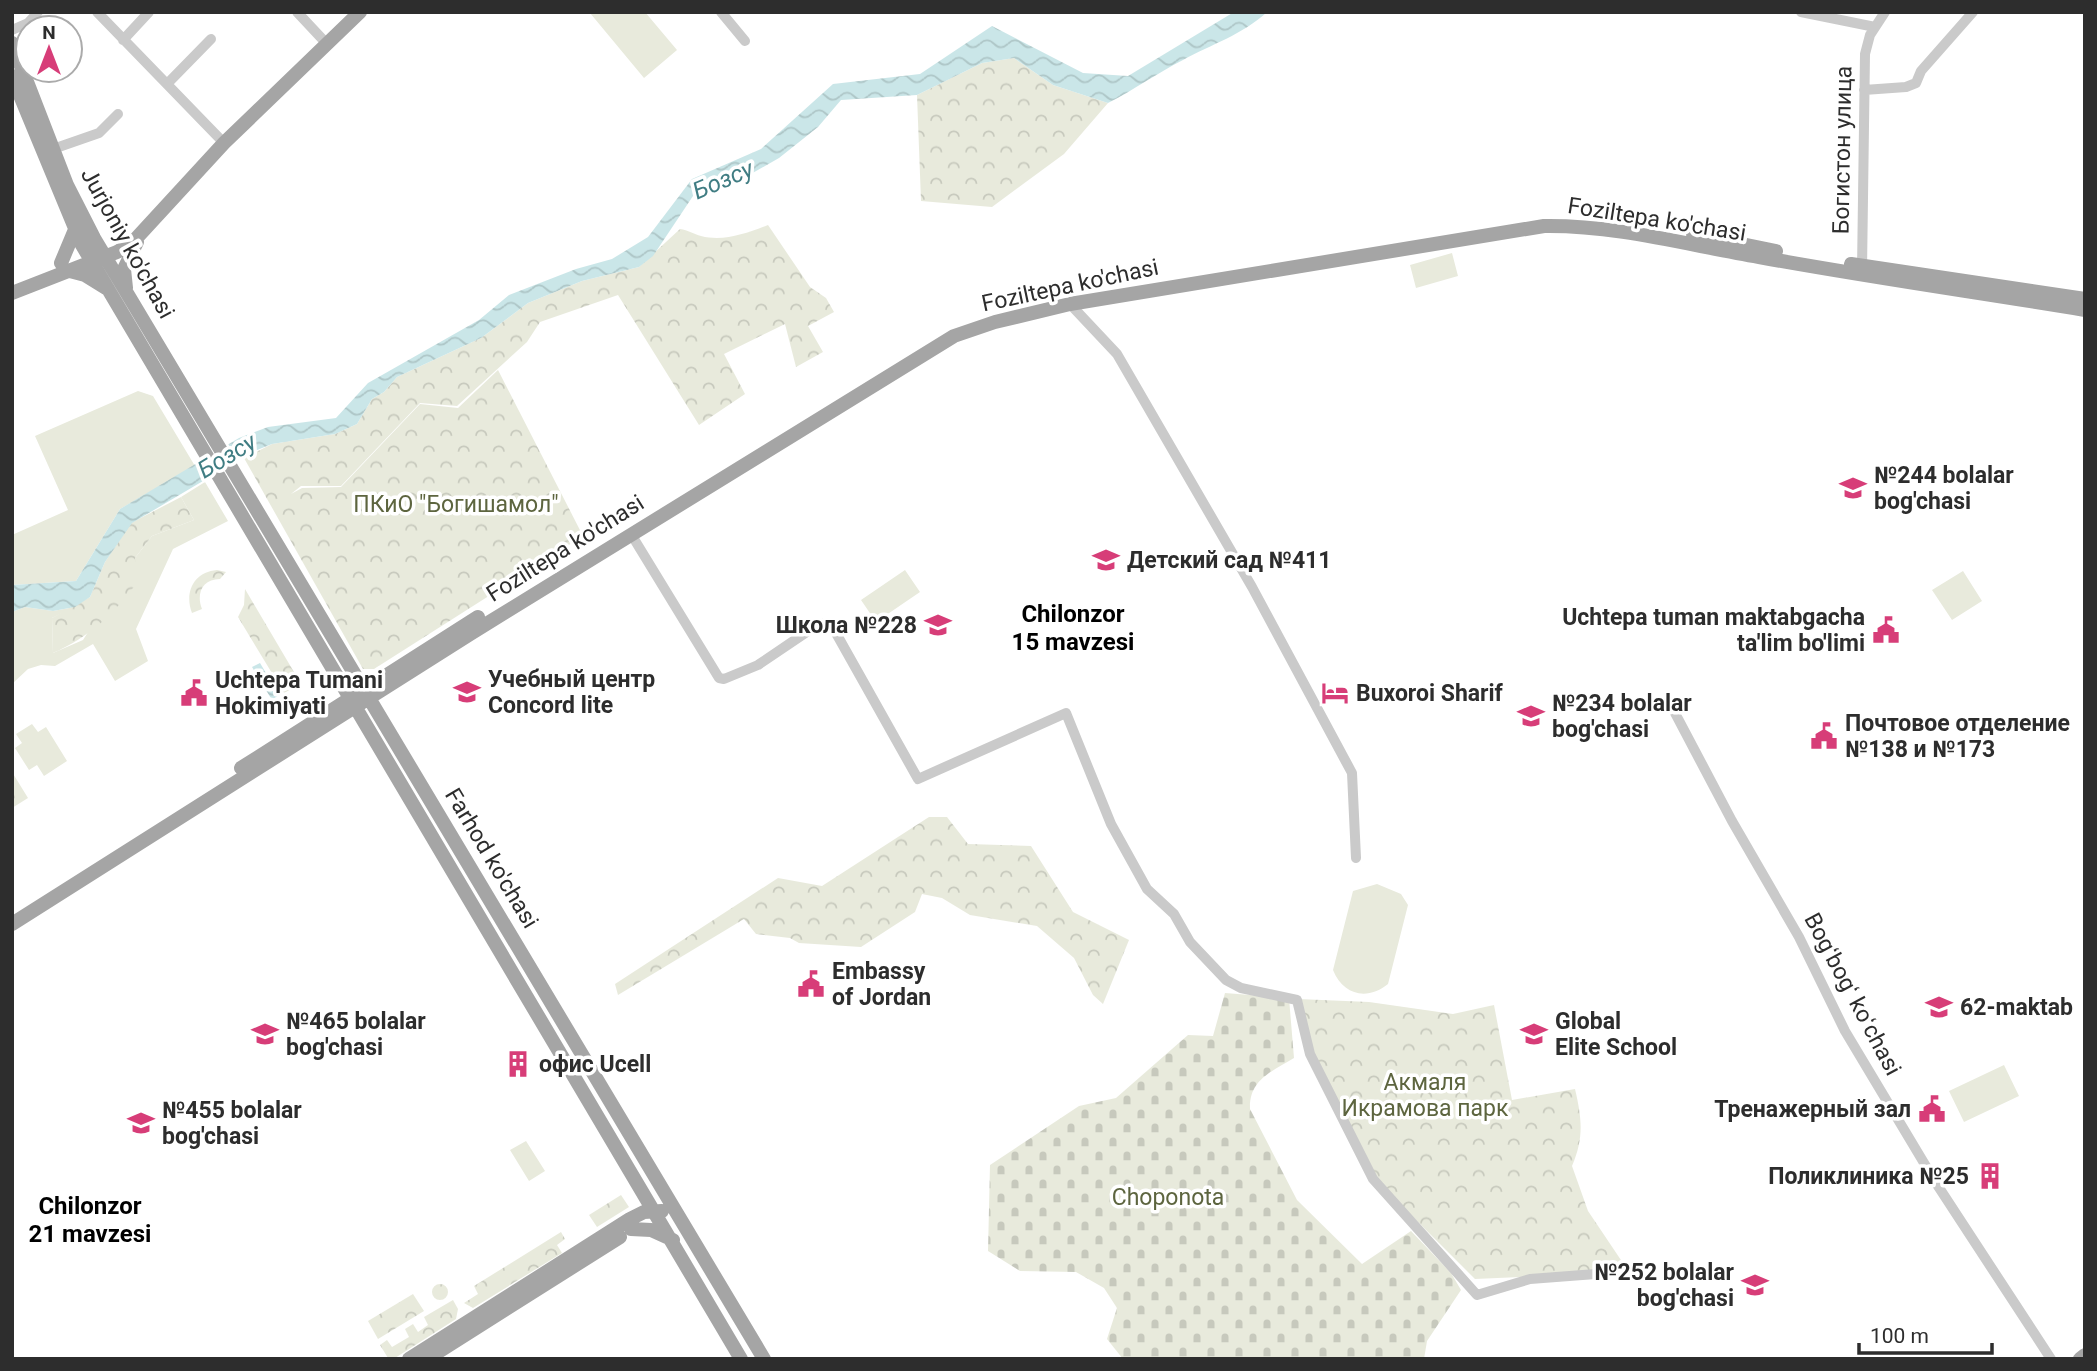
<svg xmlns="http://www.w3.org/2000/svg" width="2097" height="1371" viewBox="0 0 2097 1371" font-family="Roboto,sans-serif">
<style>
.grass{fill:#e8eadc}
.forest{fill:url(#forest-crowns)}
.cemetery{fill:url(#cemetery-stones)}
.water{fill:url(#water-waves)}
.pier{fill:#fff}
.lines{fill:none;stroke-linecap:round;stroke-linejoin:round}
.minor{stroke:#cacaca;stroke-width:10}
.major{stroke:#a5a5a5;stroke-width:14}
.labels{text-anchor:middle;stroke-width:7;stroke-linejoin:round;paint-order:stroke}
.street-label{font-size:23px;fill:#2d2d2d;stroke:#fff}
.poi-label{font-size:23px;font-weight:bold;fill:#2d2d2d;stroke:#fff;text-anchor:start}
.park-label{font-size:23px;fill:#5d653f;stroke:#fff}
.water-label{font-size:24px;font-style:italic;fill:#407d83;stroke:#fff}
.neighbourhood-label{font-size:24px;font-weight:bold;fill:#000;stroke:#fff}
</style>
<defs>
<pattern id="forest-crowns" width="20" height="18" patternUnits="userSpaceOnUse" patternTransform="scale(1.75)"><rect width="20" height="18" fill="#e8eadc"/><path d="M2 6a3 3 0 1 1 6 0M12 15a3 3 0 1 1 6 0" fill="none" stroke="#c7c9bd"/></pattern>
<pattern id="cemetery-stones" width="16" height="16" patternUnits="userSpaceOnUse" patternTransform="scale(1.75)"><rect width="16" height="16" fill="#e8eadc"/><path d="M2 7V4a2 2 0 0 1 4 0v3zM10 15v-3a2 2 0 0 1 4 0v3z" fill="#c7c9bd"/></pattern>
<pattern id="water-waves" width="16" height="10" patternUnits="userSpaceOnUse" patternTransform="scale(1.75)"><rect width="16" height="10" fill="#cae6e8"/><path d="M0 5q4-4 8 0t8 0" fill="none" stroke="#aec6c7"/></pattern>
</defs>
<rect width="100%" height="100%" fill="#fff"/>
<path class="grass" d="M645 12 677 50 644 78 590 13Z
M1452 253 1458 276 1416 288 1410 265Z
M138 391 153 396 195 466 120 509 76 581 12 585V535L68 510 35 436Z
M205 482 228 521 173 549 136 629 148 661 115 681 93 644 55 666 41 665 28 669 12 684V612L25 607 53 611 75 607 52 618 53 653 83 640 135 558 152 536 194 520 181 497Z
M905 570 920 592 876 622 861 600Z
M1963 571 1982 601 1952 620 1932 590Z
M32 724 38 732 46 727 67 761 44 776 37 765 29 770 15 748 22 743 16 734Z
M1377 884 1401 894 1408 905 1388 984C1367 1001 1343 995 1333 970L1353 891Z
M2004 1065 2019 1096 1964 1122 1949 1091Z
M526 1141 545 1171 529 1181 510 1150Z"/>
<path class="forest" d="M1014 58 1053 85 1108 103 1064 154 992 207 921 201 917 95 982 63Z
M768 225 810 287 826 298 834 312 808 326 823 352 796 367 785 324 724 354 745 394 699 425 618 295 540 322 527 342 457 406 420 403 341 486H301L291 494 302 488 341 487 420 404 458 408 498 370 583 536 374 669H363L244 458 272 444 335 434 357 424 372 399 384 392 397 377 481 338 528 303 582 281 639 267 680 229C688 230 694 234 701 236 724 242 747 233 768 225Z
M181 497 194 520 152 536 135 558 136 584C112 616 89 637 53 653L52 618 90 597 105 562 131 523Z
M217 570 226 572 220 579C202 579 196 594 202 609L192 613C184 592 194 572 217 570Z
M245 589 301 684 284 693 238 617 244 605Z
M12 772 28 798 12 808Z
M929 817H947L968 844 1031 846 1073 912 1129 940 1103 1004 1093 995 1074 958 1037 926 970 915 942 898 922 894 915 912 861 947 799 943 790 938 756 934 744 919 618 995 615 984 778 878 822 886Z
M1298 999 1369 1002 1453 1014 1494 1005 1512 1100 1575 1089C1582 1119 1584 1138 1572 1166L1588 1211 1629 1272 1475 1279 1376 1180 1307 1057Z
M621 1195 629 1207 597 1227 589 1215Z
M561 1232 565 1239 557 1245 562 1253 473 1308 464 1303 478 1294 474 1286Z
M432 1292a8 8 0 1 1 16 0a8 8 0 1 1-16 0Z
M413 1294 424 1311 378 1339 368 1321Z
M453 1300 458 1309 456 1319 395 1358H388L380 1345 387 1340 392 1347 409 1337 405 1329 413 1324 418 1332 428 1325 424 1317Z"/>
<path class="cemetery" d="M1225 993 1289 998 1294 1058C1271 1072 1249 1080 1250 1109L1297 1200 1362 1264 1411 1231 1451 1273 1461 1290 1427 1341 1424 1359H1123L1107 1339 1117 1308 1104 1288 1076 1272 1020 1271 988 1251 990 1165 1079 1106 1116 1098 1188 1035 1213 1036Z"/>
<path class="water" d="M1234 12H1267C1242 35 1212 44 1183 60 1157 73 1134 90 1108 103L1053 85 1014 58 982 63 917 95 841 100 818 127 779 158 735 183 693 196 653 256 639 267 582 281 528 303 481 338 397 377 384 392 372 399 357 424 335 434 272 444 252 452 132 523 105 562 90 597 75 607 53 611 25 607 12 612V585L76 581 120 509 239 438 268 427 336 418 368 383 479 320 509 295 576 269 612 259 648 237 692 179 761 149 833 84 920 74 992 26 1083 73 1128 76Z
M260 663 279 695 272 700 252 667Z"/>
<path class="pier" d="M227 442 240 464 208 484 195 462Z"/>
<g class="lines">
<path class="minor" d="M97 12 224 143
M297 12 326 43
M721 12 745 41
M1801 12 1875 27
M12 30 28 23 38 12
M123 40 149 12
M167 84 211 39
M1864 90 1906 87 1916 83 1921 71 1973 12
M53 149 99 133 118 114
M1862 270 1865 54 1870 35 1885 12
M1070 304 1117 354 1252 587 1352 773 1356 858
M631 534 719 678 724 679 758 665 820 623 832 626 918 779 1066 713 1111 824 1147 889 1174 914 1190 942 1226 980 1241 988 1297 1000 1310 1054 1373 1179 1477 1295 1530 1279 1635 1271
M1675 713 1732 821 1799 937 1845 1031 1936 1183 2051 1359"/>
<path class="major" d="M12 43 67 185 94 238 764 1359
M12 76 82 245 741 1359
M1693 234 1776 251
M61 263 74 232
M1851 264 2085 299
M66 270 85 275 106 288
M126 288 124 269 137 242
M12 293 117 252 132 243 224 143 360 12
M241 768 478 617
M12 924 470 634 954 336 995 322 1070 304 1544 226C1617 225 1688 245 1759 257 1868 277 1976 292 2085 310
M631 1229 651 1230 673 1240
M409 1359 630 1219 644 1212 662 1211
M427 1359 620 1237
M2080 1359 2085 1355"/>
</g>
<defs>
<symbol id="school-bare" viewBox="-9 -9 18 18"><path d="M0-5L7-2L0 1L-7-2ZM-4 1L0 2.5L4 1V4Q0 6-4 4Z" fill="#d73d78" stroke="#fff" stroke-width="2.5" paint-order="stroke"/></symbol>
<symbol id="civic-bare" viewBox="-9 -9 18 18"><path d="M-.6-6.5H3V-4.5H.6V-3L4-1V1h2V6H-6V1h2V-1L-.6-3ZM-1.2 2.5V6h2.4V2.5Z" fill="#d73d78" stroke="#fff" stroke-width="2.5" paint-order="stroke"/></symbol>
<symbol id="hotel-bare" viewBox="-9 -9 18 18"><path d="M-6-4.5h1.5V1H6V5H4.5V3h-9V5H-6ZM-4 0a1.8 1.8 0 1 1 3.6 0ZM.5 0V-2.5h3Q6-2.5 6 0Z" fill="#d73d78" stroke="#fff" stroke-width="2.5" paint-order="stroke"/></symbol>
<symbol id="building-bare" viewBox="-9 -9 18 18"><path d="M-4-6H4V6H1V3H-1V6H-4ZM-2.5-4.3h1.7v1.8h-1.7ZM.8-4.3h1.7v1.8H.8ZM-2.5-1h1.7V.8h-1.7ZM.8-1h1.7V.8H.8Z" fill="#d73d78" stroke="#fff" stroke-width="2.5" paint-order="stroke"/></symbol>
</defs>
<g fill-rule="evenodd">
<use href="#school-bare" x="1834" y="469" width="38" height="38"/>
<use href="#school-bare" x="1087" y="541" width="38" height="38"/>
<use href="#school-bare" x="919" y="606" width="38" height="38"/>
<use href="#civic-bare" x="1867" y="611" width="38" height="38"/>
<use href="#school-bare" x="448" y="673" width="38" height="38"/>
<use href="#civic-bare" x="175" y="674" width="38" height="38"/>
<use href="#hotel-bare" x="1316" y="674" width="38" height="38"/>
<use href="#school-bare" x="1512" y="697" width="38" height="38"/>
<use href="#civic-bare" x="1805" y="717" width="38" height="38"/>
<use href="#civic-bare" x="792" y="965" width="38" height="38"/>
<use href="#school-bare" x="1920" y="988" width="38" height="38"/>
<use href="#school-bare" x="246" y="1015" width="38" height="38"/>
<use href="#school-bare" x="1515" y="1015" width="38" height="38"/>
<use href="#building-bare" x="499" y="1045" width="38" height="38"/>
<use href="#civic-bare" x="1913" y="1090" width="38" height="38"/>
<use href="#school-bare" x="122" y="1104" width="38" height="38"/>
<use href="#building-bare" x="1971" y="1157" width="38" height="38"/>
<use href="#school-bare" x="1736" y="1266" width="38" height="38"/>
</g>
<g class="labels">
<g class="street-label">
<text transform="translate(1842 150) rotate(-89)" y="8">Богистон улица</text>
<text transform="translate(1657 219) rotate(9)" y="8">Foziltepa ko'chasi</text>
<text transform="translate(128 243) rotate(61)" y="8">Jurjoniy ko'chasi</text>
<text transform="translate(1070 285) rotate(-12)" y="8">Foziltepa ko'chasi</text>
<text transform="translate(565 548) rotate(-32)" y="8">Foziltepa ko'chasi</text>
<text transform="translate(492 858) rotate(59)" y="8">Farhod ko'chasi</text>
<text transform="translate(1853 994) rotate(62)" y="8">Bogʻbogʻ koʻchasi</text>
</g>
<g class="poi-label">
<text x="1874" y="483">№244 bolalar<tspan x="1874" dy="26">bog'chasi</tspan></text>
<text x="1127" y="568">Детский сад №411</text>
<text x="1865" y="625" text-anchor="end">Uchtepa tuman maktabgacha<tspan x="1865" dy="26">ta'lim bo'limi</tspan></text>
<text x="917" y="633" text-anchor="end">Школа №228</text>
<text x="488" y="687">Учебный центр<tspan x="488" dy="26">Concord lite</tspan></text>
<text x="215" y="688">Uchtepa Tumani<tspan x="215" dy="26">Hokimiyati</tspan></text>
<text x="1356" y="701">Buxoroi Sharif</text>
<text x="1552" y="711">№234 bolalar<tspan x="1552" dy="26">bog'chasi</tspan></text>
<text x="1845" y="731">Почтовое отделение<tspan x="1845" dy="26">№138 и №173</tspan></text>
<text x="832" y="979">Embassy<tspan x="832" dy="26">of Jordan</tspan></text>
<text x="1960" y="1015">62-maktab</text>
<text x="286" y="1029">№465 bolalar<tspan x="286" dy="26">bog'chasi</tspan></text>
<text x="1555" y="1029">Global<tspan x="1555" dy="26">Elite School</tspan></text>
<text x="539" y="1072">офис Ucell</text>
<text x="1911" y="1117" text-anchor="end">Тренажерный зал</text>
<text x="162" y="1118">№455 bolalar<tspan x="162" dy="26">bog'chasi</tspan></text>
<text x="1969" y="1184" text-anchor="end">Поликлиника №25</text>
<text x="1734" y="1280" text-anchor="end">№252 bolalar<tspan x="1734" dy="26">bog'chasi</tspan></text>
</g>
<g class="park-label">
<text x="456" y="512">ПКиО "Богишамол"</text>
<text x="1425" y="1090">Акмаля<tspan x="1425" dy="26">Икрамова парк</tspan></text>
<text x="1168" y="1205">Choponota</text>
</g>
<g class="water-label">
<text transform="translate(723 180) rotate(-23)" y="8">Бозсу</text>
<text transform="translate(227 456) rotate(-31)" y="8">Бозсу</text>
</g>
<g class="neighbourhood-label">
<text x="1073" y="622">Chilonzor<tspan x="1073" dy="28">15 mavzesi</tspan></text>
<text x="90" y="1214">Chilonzor<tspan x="90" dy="28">21 mavzesi</tspan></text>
</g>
</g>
<rect width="2097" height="1371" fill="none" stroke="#2d2d2d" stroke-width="28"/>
<g transform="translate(49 49)"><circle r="33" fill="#ffffff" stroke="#ababab" stroke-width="2"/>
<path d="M0-5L12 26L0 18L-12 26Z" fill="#d73d78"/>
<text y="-10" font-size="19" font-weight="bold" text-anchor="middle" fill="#2d2d2d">N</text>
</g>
<path d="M1859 1343v10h133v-10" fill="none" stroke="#2d2d2d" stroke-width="3.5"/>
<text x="1870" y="1343" font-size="21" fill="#2d2d2d" stroke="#ffffff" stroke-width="5" paint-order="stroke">100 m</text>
</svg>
